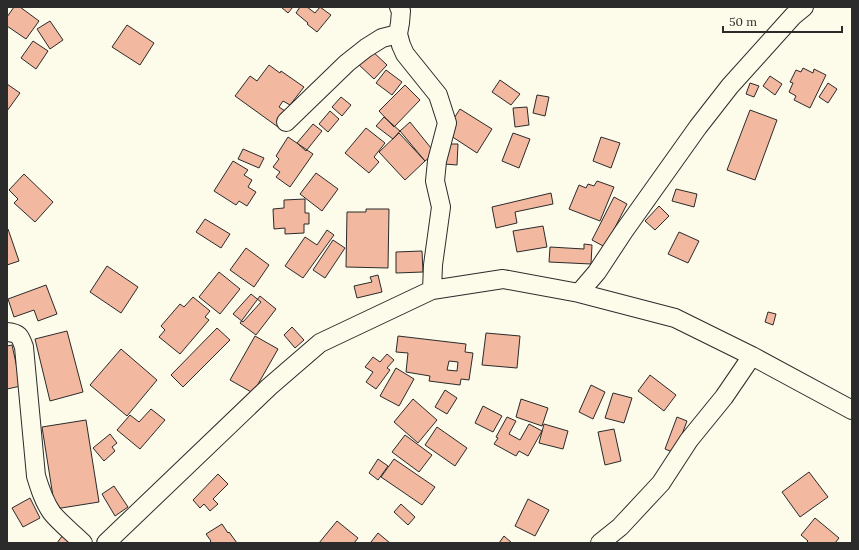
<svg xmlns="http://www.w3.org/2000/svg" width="859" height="550" viewBox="0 0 859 550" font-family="Lora,serif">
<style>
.building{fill:#f2b8a0;stroke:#2b2b2b;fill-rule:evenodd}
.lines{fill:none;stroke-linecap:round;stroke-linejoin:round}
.minor-casing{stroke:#2b2b2b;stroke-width:20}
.minor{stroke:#fdfbea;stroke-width:18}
</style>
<rect width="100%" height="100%" fill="#fdfbea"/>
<path class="building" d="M14 7H20L39 21 26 39 7 26V17Z
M281 7H293L288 13Z
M300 7H307L315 13 320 7 331 15 317 32 307 24 308 23 296 13Z
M50 21 63 40 50 49 37 29Z
M127 25 154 43 140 65 112 47Z
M33 41 48 51 36 69 21 58Z
M370 49 387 65 374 79 357 63Z
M269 65 280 73 281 71 304 87 290 105 283 101 279 107 288 113 278 127 235 96 250 76 257 81Z
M803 68 813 73 814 69 826 75 810 108 794 100 796 96 789 92 793 83 790 82 796 70 801 72Z
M386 70 402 82 392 95 376 83Z
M770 76 782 84 775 95 763 86Z
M500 80 520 94 511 105 492 92Z
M750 83 759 86 754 97 746 94Z
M828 83 837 89 828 103 819 97Z
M7 84 20 93 7 111Z
M405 85 420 100 394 127 379 111Z
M537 95 549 97 545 116 533 113Z
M341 97 351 105 342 116 332 107Z
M527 107 529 125 515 127 513 108Z
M460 109 492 129 477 153 445 132Z
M750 110 777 120 755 180 727 170Z
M330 111 339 119 328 132 319 124Z
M384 117 400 131 393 139 376 126Z
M410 122 435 153 425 161 400 131Z
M313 124 322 131 306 151 297 143Z
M366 128 385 143 374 157 379 162 369 173 345 153Z
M399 133 425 161 405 180 379 152Z
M513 133 530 139 519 168 502 161Z
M288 137 313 154 290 187 276 177 280 172 273 167 279 159 276 156Z
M601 137 620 143 611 168 593 161Z
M445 144H458L457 165 444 164Z
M243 149 264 158 259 168 238 159Z
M233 161 248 170 244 175 252 180 248 187 256 192 247 206 239 201 236 205 214 191Z
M316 173 338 189 322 211 300 194Z
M24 174 53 202 35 222 14 203 18 199 9 190Z
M597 181 614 187 600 221 569 209 579 185 586 188 588 184 594 186Z
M676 189 697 194 694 207 672 201Z
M551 193 553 204 515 212 517 223 496 228 492 207Z
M614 197 627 204 605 247 592 240Z
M305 199V213H309V224H304V233L285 234V228L274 229 273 209 284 208V200Z
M659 206 669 216 655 230 645 221Z
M366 209H389L388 268 346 267 347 212H366Z
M205 219 230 234 221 248 196 232Z
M543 226 547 247 517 252 513 231Z
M7 229H8L19 261 7 265Z
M327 230 334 235 303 278 285 266 305 237 317 245Z
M679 232 699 241 688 263 668 254Z
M333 240 345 248 325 278 313 270Z
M584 244 592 245 591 264 549 262 550 247 584 249Z
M246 248 269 265 254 287 230 270Z
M422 251 423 272 396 273V252Z
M107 266 138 287 121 313 90 292Z
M219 272 240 289 220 314 199 297Z
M378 275 382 292 357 298 354 286 372 282 370 277Z
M46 285 57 314 38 321 34 310 14 317 8 299Z
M251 294 261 302 243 322 233 314Z
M260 296 276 309 256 335 240 323Z
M193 297 210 311 205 317 209 320 180 354 159 337 165 330 161 326 180 304 184 307Z
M768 312 776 314 773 325 765 322Z
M292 327 304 340 295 348 284 335Z
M217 328 230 340 183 387 171 375Z
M67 331 83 392 50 401 35 339Z
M486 333 520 336 517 368 482 365Z
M255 336 278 349 253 393 230 380Z
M398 336 466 344 465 352 473 353 469 380 461 379 460 385 429 381 430 376 406 372 408 353 396 352ZM449 361 458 362 457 371 447 370Z
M12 345 21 386 7 389V346Z
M121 349 157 380 127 416 90 385Z
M387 354 394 360 387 368 390 370 376 389 366 382 373 372 365 367 373 357 380 362Z
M396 368 414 379 399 406 380 396Z
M650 375 676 395 664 411 638 391Z
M591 385 605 392 593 419 579 412Z
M445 390 457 398 447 414 435 407Z
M613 393 632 398 624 423 605 418Z
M413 399 437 420 418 443 394 422Z
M521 399 548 408 542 426 516 417Z
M483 406 502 416 493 432 475 423Z
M151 409 165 420 140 449 117 430 130 415 139 422Z
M507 417 516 421 509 434 520 440 529 424 542 431 528 456 519 451 516 456 494 444 498 438 496 437Z
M677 417 687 421 675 453 665 449Z
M86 420 99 502 55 509 42 427Z
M544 424 568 431 563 449 539 443Z
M437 427 467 448 455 466 425 445Z
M614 429 621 461 605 465 598 432Z
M110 434 117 443 112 447 115 451 104 461 93 448Z
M405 435 432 455 419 472 392 452Z
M378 459 388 466 378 480 369 473Z
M394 459 435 487 422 505 381 477Z
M809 472 828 497 800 517 782 492Z
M218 474 228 484 213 499 218 504 210 511 204 504 200 508 193 500Z
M114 486 128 507 115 516 102 494Z
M30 498 40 518 23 527 12 508Z
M528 499 549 510 535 536 515 526Z
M401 504 415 517 408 525 394 512Z
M815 518 839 538 835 543H806L808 541 801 535Z
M337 521 358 538 354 543H319Z
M222 524 228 533 229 532 237 543H209L211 541 206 534Z
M65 532 70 543H57Z
M378 533 390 543H373L371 542Z
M504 536 512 543H499Z"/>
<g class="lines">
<defs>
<path id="minor" d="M399 7 401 11 400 23 398 34 401 45 405 54 438 95 447 123 437 161 435 181 441 207 433 265 432 290
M286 122 347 63 366 48 382 38 398 34
M579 293 597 272 624 231 698 127 730 86 793 16 804 7
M7 332C19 333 20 336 24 347L36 476C40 489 44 502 52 513 60 523 74 534 83 543
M106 543 269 387 320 343 432 290 503 279 579 293 675 318 752 356 852 410
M600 543 620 527 661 483 689 440 724 397 752 356"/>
</defs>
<use href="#minor" class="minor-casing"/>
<use href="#minor" class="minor"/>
</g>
<rect width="859" height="550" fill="none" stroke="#2b2b2b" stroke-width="16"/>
<path d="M723 26v6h119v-6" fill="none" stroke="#2b2b2b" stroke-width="2"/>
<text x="729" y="26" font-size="12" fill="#2b2b2b" stroke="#fdfbea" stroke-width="3" paint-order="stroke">50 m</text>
</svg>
